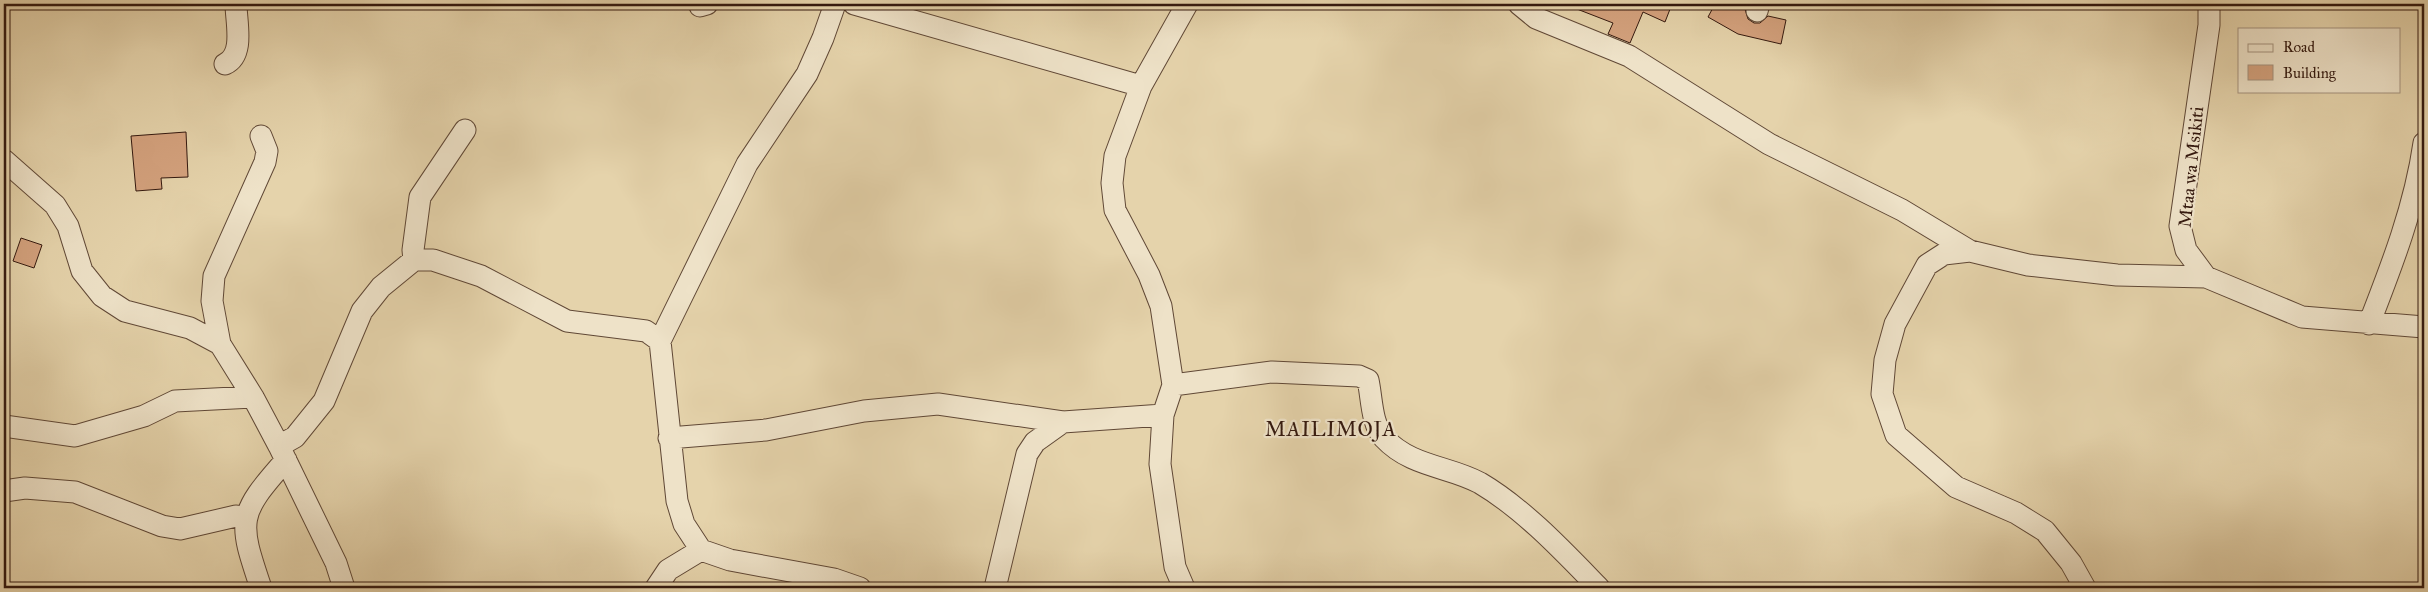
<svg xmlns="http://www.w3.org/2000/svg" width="2428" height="592" viewBox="0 0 2428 592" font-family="'IM FELL Great Primer',serif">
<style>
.building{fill:#d4a27e;stroke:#34190f}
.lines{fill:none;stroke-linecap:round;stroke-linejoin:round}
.minor-casing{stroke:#604836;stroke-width:23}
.minor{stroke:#eee2c8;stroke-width:21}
.labels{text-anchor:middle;stroke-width:4.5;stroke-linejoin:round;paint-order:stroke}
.street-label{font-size:18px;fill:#34190f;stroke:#eee2c8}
.quarter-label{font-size:20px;letter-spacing:1px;fill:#34190f;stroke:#eee2c8}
</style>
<rect width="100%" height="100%" fill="#e5d3ab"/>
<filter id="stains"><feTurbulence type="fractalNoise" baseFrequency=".004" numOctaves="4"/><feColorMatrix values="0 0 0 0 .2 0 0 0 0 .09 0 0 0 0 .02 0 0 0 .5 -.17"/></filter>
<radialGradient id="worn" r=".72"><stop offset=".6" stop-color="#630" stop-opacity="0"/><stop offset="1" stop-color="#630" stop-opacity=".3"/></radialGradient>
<path class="building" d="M1564 4H1672L1665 22 1643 12 1630 43 1608 34 1613 23Z
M1715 4H1735L1745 9 1748 19 1754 23H1760L1768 16 1786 20 1781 44 1738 34 1708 17Z
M186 132 188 177 161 178 162 189 136 191 131 136Z
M21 238 42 245 34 268 13 261Z"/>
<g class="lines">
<defs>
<path id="minor" d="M854 4 1141 86
M1519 4 1536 18 1629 56 1769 144 1902 210 1970 251 2028 265 2117 275 2206 277
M2209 4V25L2180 226 2186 250 2206 277 2302 317 2424 327
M700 6 707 4
M1757 11 1759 4
M225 64C245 55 236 22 236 4
M4 160 55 205 68 226 82 271 102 296 125 311 190 328 220 344 253 397 279 446 336 563 344 588
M1970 251 1944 254 1927 265 1895 324 1885 360 1882 394 1896 435 1956 487 2016 513 2045 531 2071 563 2085 588
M414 260 413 250 420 197 465 130
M2369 324C2392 265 2415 206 2424 143
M660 341 747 164 807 74 823 38 835 4
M220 344 212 301 214 276 265 162 267 151 261 136
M1173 385 1272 372 1359 376 1368 380C1372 398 1371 423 1384 438 1411 467 1449 466 1480 483 1524 509 1564 552 1599 588
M4 426 75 436 144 416 175 401 253 397
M669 438 766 430 864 411 938 404 1063 422
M279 446 295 437 324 401 362 311 381 287 414 260H433L481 276 567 321 646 331 660 341 677 501 684 524 701 550 730 560 834 579 860 588
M4 491 25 488 75 492 162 526 180 529 236 516 244 518
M261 588C238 520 237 515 286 460
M656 588 668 570 701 550
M995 588 1027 454 1035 442 1063 422 1163 415
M1184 588 1175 567 1160 464 1163 415 1173 385 1161 306 1149 275 1115 210 1112 183 1115 156 1141 86 1187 4"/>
</defs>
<use href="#minor" class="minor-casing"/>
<use href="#minor" class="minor"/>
</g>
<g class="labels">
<g class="street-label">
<text transform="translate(2191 167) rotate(-84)" y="6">Mtaa wa Msikiti</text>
</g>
<g class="quarter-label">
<text x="1331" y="436">MAILIMOJA</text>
</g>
</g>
<rect width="2428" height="592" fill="none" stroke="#e5d3ab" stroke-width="20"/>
<rect x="5" y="5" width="2418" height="582" fill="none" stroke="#34190f" stroke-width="2.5"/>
<rect x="10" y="10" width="2408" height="572" fill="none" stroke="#34190f"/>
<rect x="2238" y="28" width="162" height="65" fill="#eee2c8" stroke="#a4927e"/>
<rect x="2248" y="44" width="25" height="8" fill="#eee2c8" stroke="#a4927e"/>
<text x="2283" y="52" font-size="15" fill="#34190f">Road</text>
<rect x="2248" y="65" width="25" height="15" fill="#d4a27e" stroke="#a4927e"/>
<text x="2283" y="78" font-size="15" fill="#34190f">Building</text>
<rect width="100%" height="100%" filter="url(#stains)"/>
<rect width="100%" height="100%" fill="url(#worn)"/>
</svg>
